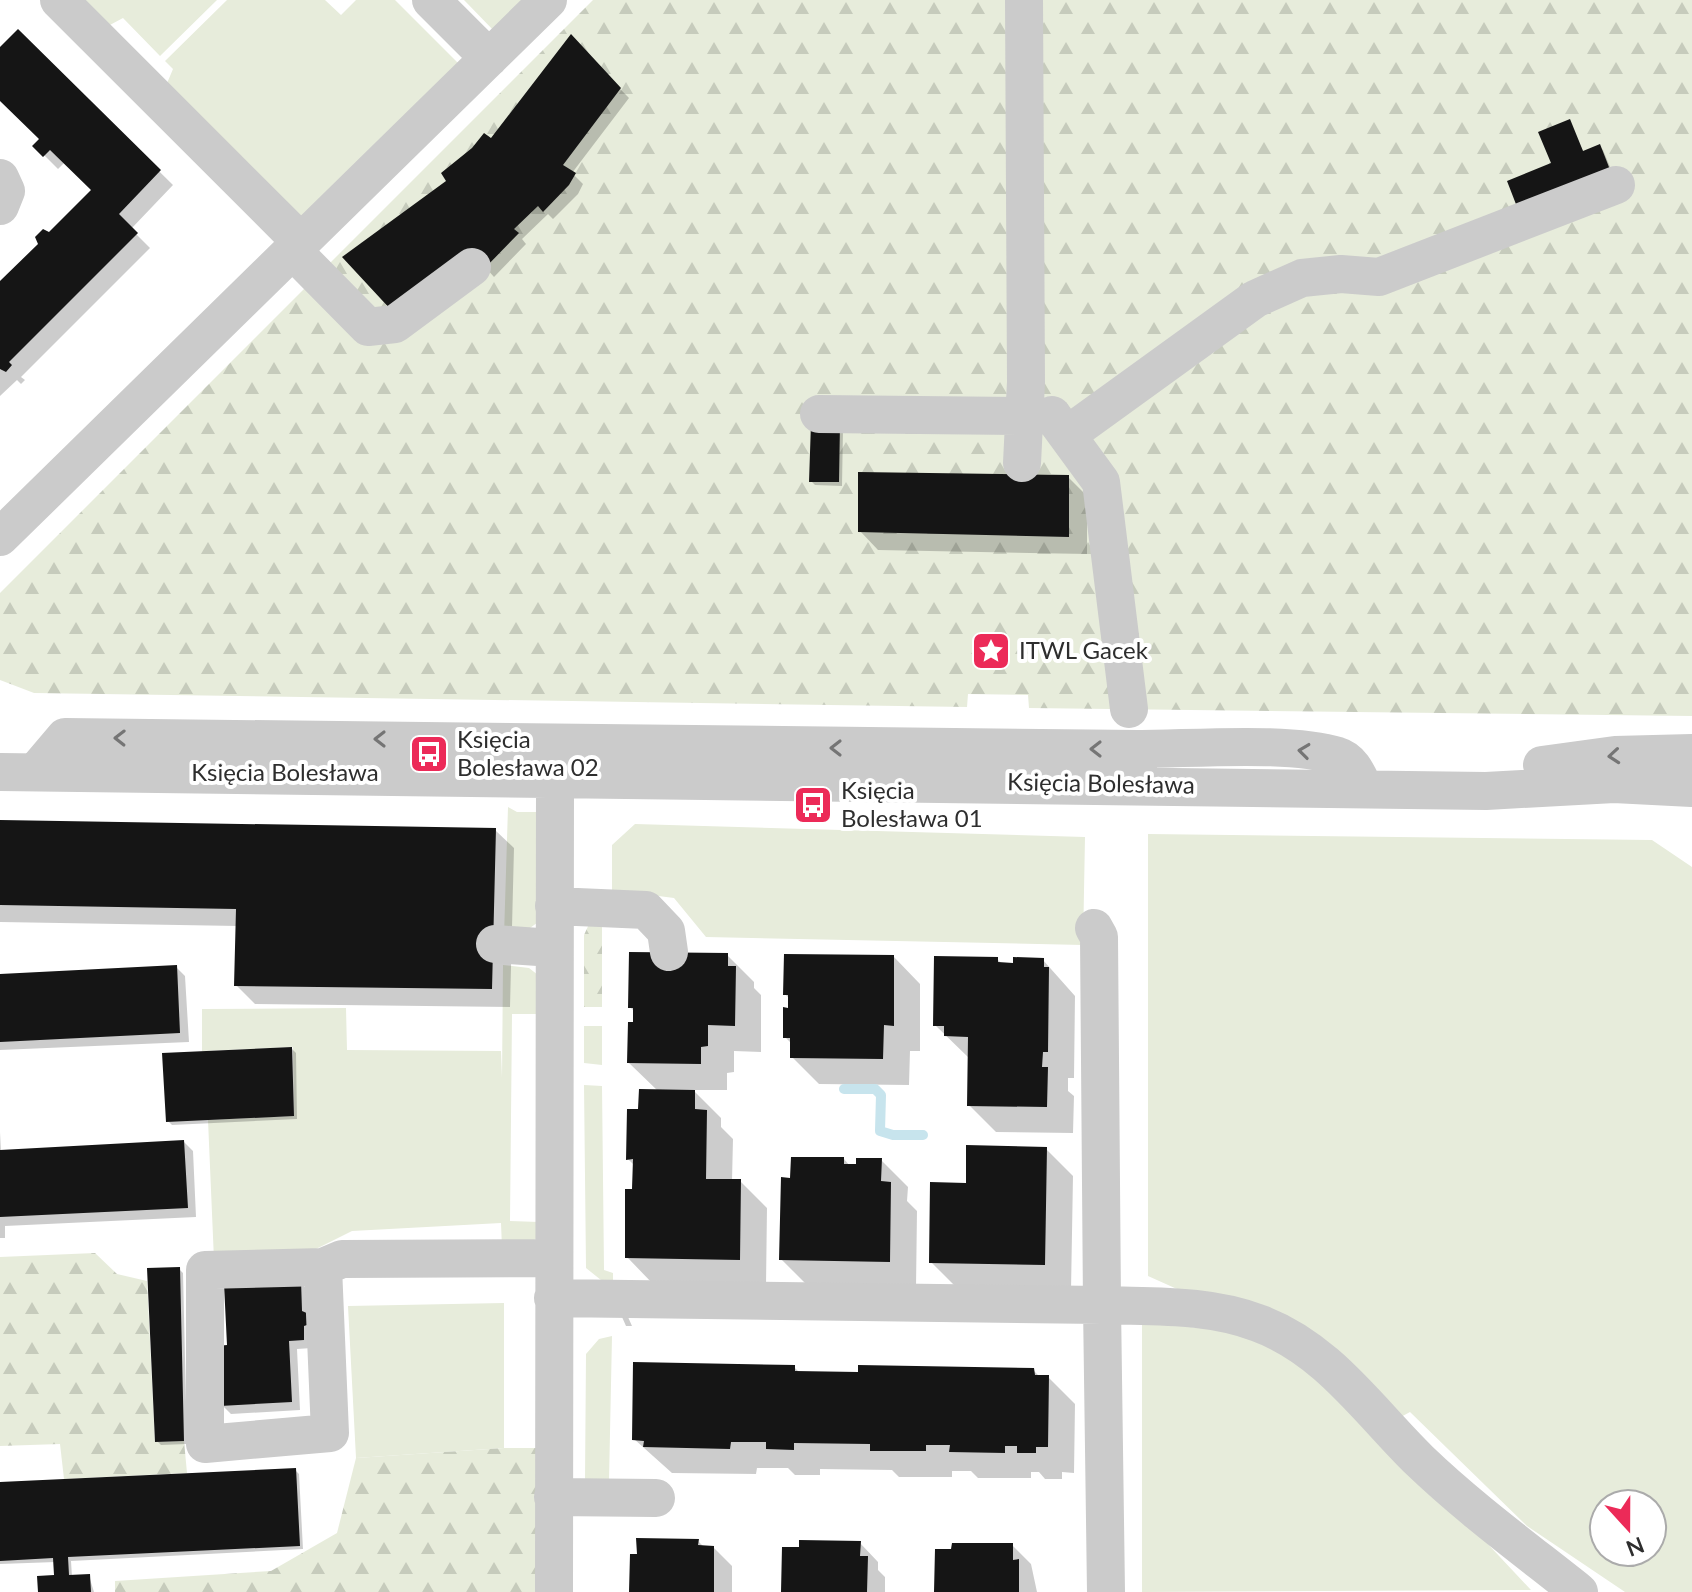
<svg xmlns="http://www.w3.org/2000/svg" width="1692" height="1592" viewBox="0 0 1692 1592" font-family="Lato,sans-serif">
<style>
.green{fill:#e7ecdb;fill-rule:evenodd}
.forest{fill:url(#forest-firs)}
.shadow{fill:#0003}
.lines{fill:none;stroke-linecap:round;stroke-linejoin:round}
.stream{stroke:#c7e4ed;stroke-width:10}
.building{fill:#151515}
.minor{stroke:#cbcbcb;stroke-width:38}
.oneway{stroke:#757575}
.labels{text-anchor:middle;stroke-width:8;stroke-linejoin:round;paint-order:stroke}
.poi-label{font-size:24px;fill:#2e2e2e;stroke:#fff;text-anchor:start}
.street-label{font-size:24px;fill:#2e2e2e;stroke:#fff}
</style>
<defs>
<pattern id="forest-firs" width="22" height="20" patternUnits="userSpaceOnUse" patternTransform="scale(2)"><rect width="22" height="20" fill="#e7ecdb"/><path d="M5 1l3.5 6h-7zM16 11l3.5 6h-7z" fill="#c6cbbc"/></pattern>
</defs>
<rect width="100%" height="100%" fill="#fff"/>
<path class="green" d="M67 0H217L160 56 123 18 108 26Z
M227 0H325L341 15 356 0H395L462 67 299 219 165 88 173 69 165 61Z
M464 0H530L496 33Z
M508 807 517 812H536L541 920 523 933 504 936Z
M635 824 1085 837 1083 945 706 937 674 898 612 890V845Z
M1148 834 1652 840 1692 867V1592H1625L1527 1526 1410 1412 1399 1418 1311 1334 1266 1306 1177 1289 1148 1276ZM1604 1504H1652V1552H1604Z
M503 965 529 968 538 975 541 1014H512L510 1221 539 1222 541 1235 530 1243 502 1248 501 1223 352 1231 304 1255 214 1260 208 1120 294 1116 293 1047 202 1051V1009L346 1008 347 1050 501 1051 502 1078Z
M584 1026H602V1065L584 1063Z
M584 1085 602 1086 604 1270 613 1273V1282L601 1280 586 1268Z
M504 1303V1448L356 1458 348 1306Z
M1142 1322 1249 1333 1299 1362 1470 1525 1531 1590 1142 1592Z
M612 1336 609 1481 585 1480 586 1354 599 1339Z"/>
<path class="forest" d="M593 0H1692V716L1029 708 1028 695 968 694 967 707 34 693 0 680V593Z
M602 920V1007H584V935L590 922Z
M95 1253 117 1274 147 1281 155 1442 184 1441 187 1473 64 1479 60 1444 0 1446V1257Z
M504 1448H542L543 1592H115V1581L271 1571 337 1533 356 1458Z"/>
<path class="shadow" d="M18 32 173 185 131 229 150 248 21 377 25 380 21 384 17 380 0 396V284L94 190 65 162 58 169 35 146 42 140 0 98V50Z
M570 38 629 98 572 173 583 184 578 194 553 219 548 214 522 239 526 244 494 277 486 268 449 181 491 141Z
M1569 121 1584 153 1599 146 1603 150 1615 179 1553 164Z
M812 425 843 429 842 486 815 485 811 481Z
M1068 477 1087 496V554L878 550 860 531Z
M0 822 495 830 514 848 510 1007 255 1004 236 985 238 926 0 922Z
M727 955 754 982V988L761 995V1052L734 1051V1072L727 1073V1090H693L721 1118V1127L733 1139 732 1181H740L767 1208 766 1286 653 1284 627 1257 634 1165 628 1159 640 1110 658 1091 629 1063 635 1024V1012L630 1007Z
M894 957 920 984V1051H910L909 1085 819 1084 792 1057V1044L785 1037 790 1010V999L785 994Z
M997 959 1003 965 1043 960 1075 996 1074 1078H1068V1091L1074 1096 1073 1133 996 1132 969 1105 970 1059 935 1025Z
M176 967 185 976 189 1042 0 1050V976Z
M292 1049 296 1053 297 1119 172 1125 168 1121Z
M0 1132 1 1152 184 1142 193 1151 196 1217 5 1226V1238H0Z
M1046 1149 1073 1176 1071 1291 958 1289 931 1262 968 1185Z
M844 1159 850 1166 881 1160 908 1187 907 1201 917 1211 916 1288 808 1286 781 1259 792 1180Z
M179 1269 183 1273 187 1444 161 1445 157 1441Z
M300 1282 309 1291 312 1348 297 1349 300 1410 231 1414 222 1405 229 1347Z
M622 1317H628L632 1326H626Z
M794 1367 800 1373 1033 1370 1040 1377H1048L1075 1404 1074 1473 1062 1472V1479H1045L1039 1472H1031V1478H978L971 1471H952V1477H899L892 1470 820 1469V1475H795L788 1468H757L756 1474 672 1473 634 1439Z
M295 1470 299 1474 303 1549 71 1561 72 1577 89 1576 94 1592H40L56 1577V1562L0 1564V1484Z
M698 1541 705 1548H714L732 1566V1592H631Z
M860 1543 878 1562V1570L885 1577V1592H783Z
M1012 1545 1031 1564 1037 1592H936Z"/>
<g class="lines">
<path class="stream" d="M844 1089H875L881 1095 880 1131 893 1135H923"/>
</g>
<path class="building" d="M18 29 161 170 119 214 138 233 9 362 12 365 6 372 0 369V281L38 244 35 237 43 229 49 232 91 190 50 150 43 157 32 146 39 139 0 101V47Z
M571 34 621 88 563 165 576 173 569 185 543 212 538 206 514 229 519 233 484 269 393 312 342 257 446 181 441 173 472 148 484 133 491 138Z
M1570 119 1583 151 1600 144 1612 175 1519 212 1507 181 1551 163 1538 132Z
M811 423H840L839 482H809Z
M858 472 1069 475V537L858 532Z
M0 820 496 828 492 989 234 986 236 909 0 905Z
M629 952 728 953V966H736L735 1026 708 1025V1046L701 1047V1064L627 1063 628 1022H633V1008H628Z
M784 954 894 955V1026L884 1025 883 1059 790 1058V1038H783V1007L788 1008V995H783Z
M934 956 998 957V962L1013 963V957L1044 958V967H1049L1048 1052H1043L1042 1067H1048L1047 1107 967 1106 968 1037 944 1036V1026H933Z
M177 965 180 1033 0 1042V974Z
M292 1047 294 1116 166 1122 162 1053Z
M639 1089 695 1090V1109L707 1110 706 1179H741L740 1260 625 1258V1189H632L633 1159 626 1160 627 1109H638Z
M184 1140 188 1208 0 1217V1150Z
M966 1145 1047 1147 1045 1265 929 1263 930 1182 966 1183Z
M791 1157H844V1164H856V1158H882L881 1181 891 1182 890 1262 779 1260 781 1177 790 1178Z
M180 1267 184 1441 155 1442 147 1268Z
M301 1280 302 1311 309 1314 307 1325 304 1326V1340L289 1341 292 1402 220 1406 217 1346 227 1345 224 1284Z
M633 1362 795 1365V1371L858 1372V1365L1034 1368 1035 1375H1049L1048 1447H1036V1453H1017V1446H1005V1453L949 1452 950 1445H926V1451H870V1444L794 1443V1450L766 1449V1442H731L730 1449 643 1447 644 1441 632 1440Z
M296 1468 300 1546 68 1557 69 1575 90 1574 91 1592H38L37 1576 54 1575 53 1558 0 1561V1482Z
M636 1538 699 1539 698 1545 714 1546V1592H629L630 1554H637Z
M799 1540 861 1541 860 1556H868L867 1592H781L782 1547H799Z
M952 1543H1013V1560L1019 1559V1592H934L935 1549H951Z"/>
<g class="lines">
<path class="minor" d="M59 0 301 242
M431 0 489 58
M0 178 6 191 0 206
M292 250 368 327 395 324 472 267
M819 414 1025 416
M1052 415 1101 482 1129 709
M1067 435 1255 299 1302 278 1341 274 1379 277 1616 185
M1022 463 1026 382 1024 0
M0 537 548 0
M1138 749C1191 749 1290 741 1338 756 1352 760 1358 776 1364 788
M1542 765 1615 755 1692 753
M37 770 65 737 1138 749V785
M0 772 1486 791 1614 784 1692 788
M554 906 646 910 666 931 669 952
M495 944 553 948
M323 1267 330 1433 205 1444V1270L323 1267 342 1259 552 1258
M553 1298 1102 1305 1099 937 1094 928
M553 1497 656 1498
M554 1592 555 777
M1106 1592 1102 1305C1155 1307 1208 1304 1258 1323 1327 1348 1369 1411 1419 1460 1469 1508 1525 1549 1579 1592"/>
</g>
<defs><path id="oneway-chevron" d="M-2-3.5L2.5 0L-2 3.5" fill="none" stroke-width="1.6" stroke-linecap="round" stroke-linejoin="round" transform="scale(2)"/></defs>
<g class="oneway">
<use href="#oneway-chevron" transform="translate(120 738) rotate(-179)"/>
<use href="#oneway-chevron" transform="translate(380 739) rotate(-180)"/>
<use href="#oneway-chevron" transform="translate(836 748) rotate(-180)"/>
<use href="#oneway-chevron" transform="translate(1096 749) rotate(-180)"/>
<use href="#oneway-chevron" transform="translate(1304 751) rotate(-173)"/>
<use href="#oneway-chevron" transform="translate(1614 756) rotate(175)"/>
</g>
<defs>
<symbol id="sight-square" viewBox="-11 -11 22 22"><rect x="-9" y="-9" width="18" height="18" rx="4" fill="#ec2a58" stroke="#fff"/><path d="M0-6L1.8-2.2L6-1.7L2.9 1.2L3.7 5.4L0 3.3L-3.7 5.4L-2.9 1.2L-6-1.7L-1.8-2.2Z" fill="#fff"/></symbol>
<symbol id="bus-square" viewBox="-11 -11 22 22"><rect x="-9" y="-9" width="18" height="18" rx="4" fill="#ec2a58" stroke="#fff"/><path d="M-5-6H5V4H4V6H2V4H-2V6H-4V4H-5ZM-3.5-4V0h7V-4ZM-3.5 1.2v1.5H-2V1.2ZM2 1.2v1.5H3.5V1.2Z" fill="#fff"/></symbol>
</defs>
<g fill-rule="evenodd">
<use href="#sight-square" x="969" y="629" width="44" height="44"/>
<use href="#bus-square" x="407" y="732" width="44" height="44"/>
<use href="#bus-square" x="791" y="783" width="44" height="44"/>
</g>
<g class="labels">
<g class="poi-label">
<text x="1019" y="659">ITWL Gacek</text>
<text x="457" y="748">Księcia<tspan x="457" dy="28">Bolesława 02</tspan></text>
<text x="841" y="799">Księcia<tspan x="841" dy="28">Bolesława 01</tspan></text>
</g>
<g class="street-label">
<text x="285" y="781">Księcia Bolesława</text>
<text transform="translate(1101 784) rotate(1)" y="8">Księcia Bolesława</text>
</g>
</g>
<g transform="translate(1628 1528) rotate(159)"><circle r="38" fill="#ffffff" stroke="#ababab" stroke-width="2"/>
<path d="M0-6L14 30L0 20L-14 30Z" fill="#ec2a58"/>
<text y="-12" font-size="22" font-weight="bold" text-anchor="middle" fill="#2e2e2e">N</text>
</g>
</svg>
